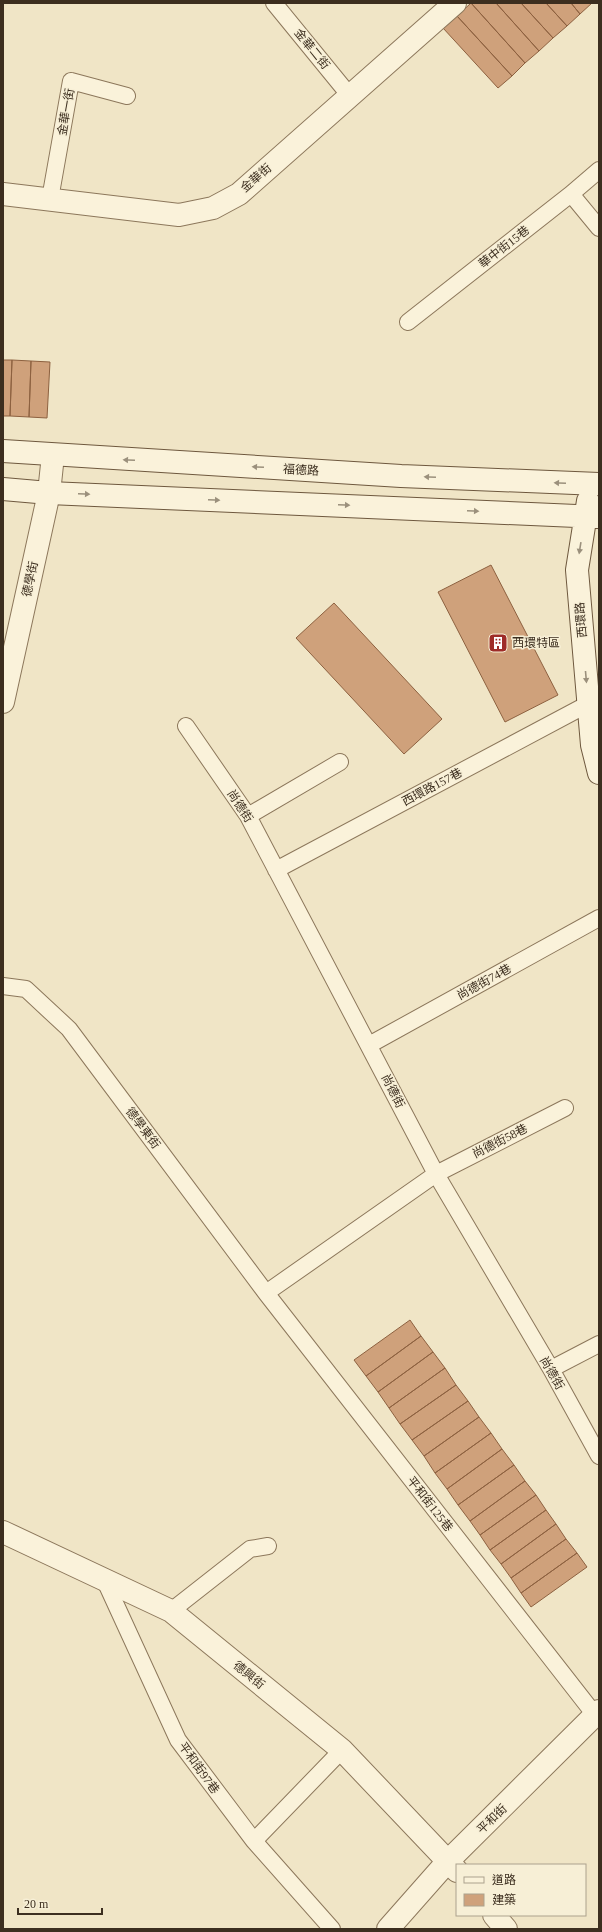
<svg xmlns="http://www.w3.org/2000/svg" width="602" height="1932" viewBox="0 0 602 1932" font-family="'Times New Roman','Noto Sans TC',serif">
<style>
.building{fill:#cfa17b;stroke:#8d6140}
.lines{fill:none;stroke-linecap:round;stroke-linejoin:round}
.lane-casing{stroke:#8c775b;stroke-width:18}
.street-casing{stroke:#8c775b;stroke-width:24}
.secondary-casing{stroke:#6e583e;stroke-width:24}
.lane{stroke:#faf2da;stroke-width:16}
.street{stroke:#faf2da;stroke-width:22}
.secondary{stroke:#faf2da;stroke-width:22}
.oneway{fill:#9b907c}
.labels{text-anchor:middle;stroke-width:3;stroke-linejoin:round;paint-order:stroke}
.street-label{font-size:12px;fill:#3c2e1f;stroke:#f7efd6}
.poi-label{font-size:12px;fill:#3c2e1f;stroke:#f7efd6;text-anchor:start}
</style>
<rect width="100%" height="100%" fill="#f0e5c6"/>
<path class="building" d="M471 3H496L539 51 525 63Z
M471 3 525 63 512 76 457 16Z
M496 3H521L553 38 539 51Z
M521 3H546L567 26 553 38Z
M546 3H571L580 14 567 26Z
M571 3H592L580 14Z
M457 16 512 76 498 88 443 28Z
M3 360H12L10 416H3Z
M12 360 31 361 29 417 10 416Z
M31 361 50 362 47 418 29 417Z
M491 565 558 695 505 722 438 592Z
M334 603 442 719 404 754 296 638Z
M410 1320 421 1336 366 1376 354 1360Z
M421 1336 433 1352 378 1392 366 1376Z
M433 1352 445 1368 389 1408 378 1392Z
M445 1368 456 1385 400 1424 389 1408Z
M456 1385 468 1401 412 1440 400 1424Z
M468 1401 479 1417 424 1456 412 1440Z
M479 1417 491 1433 435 1473 424 1456Z
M491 1433 502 1449 447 1489 435 1473Z
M502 1449 514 1465 458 1505 447 1489Z
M514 1465 525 1481 470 1521 458 1505Z
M525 1481 536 1495 480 1535 470 1521Z
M536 1495 546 1510 490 1550 480 1535Z
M546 1510 556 1524 501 1564 490 1550Z
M556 1524 566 1539 511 1578 501 1564Z
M566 1539 577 1553 521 1593 511 1578Z
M577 1553 587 1567 531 1607 521 1593Z"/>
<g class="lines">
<defs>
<path id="lane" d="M274 3 350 96
M571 194 599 228
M50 199 71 81 127 96
M408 322 571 194 599 170
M186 726 248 816 436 1174 551 1369 599 1456
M248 816 340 762
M276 870 588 704
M3 986 26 989 69 1029 266 1293 595 1715
M369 1045 599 918
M266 1293 436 1174 565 1108
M551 1369 599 1344
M105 1581 178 1740 254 1841 332 1929
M171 1611 250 1549 268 1546
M254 1841 342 1750"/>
<path id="street" d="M3 194 179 215 213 208 239 194 455 3
M3 702 49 493 53 455
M3 1532 171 1611 342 1750 457 1871
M494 1915 506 1929
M388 1929 448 1861 599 1711"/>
<path id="secondary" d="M3 451 401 476 599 484
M3 489 49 493 599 517
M588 501 577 570 592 745 599 773"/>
</defs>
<use href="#lane" class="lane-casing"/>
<use href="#street" class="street-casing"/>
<use href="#secondary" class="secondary-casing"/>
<use href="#lane" class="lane"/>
<use href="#street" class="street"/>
<use href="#secondary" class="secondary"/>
</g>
<defs><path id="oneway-solid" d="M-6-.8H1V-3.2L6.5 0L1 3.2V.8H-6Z"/></defs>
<g class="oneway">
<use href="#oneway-solid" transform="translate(129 460) rotate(-177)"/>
<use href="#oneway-solid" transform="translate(258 467) rotate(-177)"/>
<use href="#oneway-solid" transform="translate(430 477) rotate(-177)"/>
<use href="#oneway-solid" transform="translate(560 483) rotate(-177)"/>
<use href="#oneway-solid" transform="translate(84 494) rotate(2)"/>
<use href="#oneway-solid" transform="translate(214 500) rotate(2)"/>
<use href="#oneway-solid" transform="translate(344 505) rotate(2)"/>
<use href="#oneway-solid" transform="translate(473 511) rotate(2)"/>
<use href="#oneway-solid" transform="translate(580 548) rotate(99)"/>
<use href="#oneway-solid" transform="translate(586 677) rotate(85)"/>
</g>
<defs>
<symbol id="building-square" viewBox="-11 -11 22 22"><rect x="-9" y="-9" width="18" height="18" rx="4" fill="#9e2c28" stroke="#f7efd6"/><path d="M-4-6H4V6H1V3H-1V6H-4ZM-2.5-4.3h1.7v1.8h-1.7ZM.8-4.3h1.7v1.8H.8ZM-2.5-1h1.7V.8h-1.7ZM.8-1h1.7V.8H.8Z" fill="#fff"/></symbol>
</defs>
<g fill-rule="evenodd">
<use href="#building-square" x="487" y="632" width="22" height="22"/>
</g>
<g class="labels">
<g class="street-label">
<text transform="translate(312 49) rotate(51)" y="4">金華二街</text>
<text transform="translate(66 112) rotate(-80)" y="4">金華一街</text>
<text transform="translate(256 178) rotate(-41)" y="4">金華街</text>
<text transform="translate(504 247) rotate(-38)" y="4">華中街15巷</text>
<text transform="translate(301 470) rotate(3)" y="4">福德路</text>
<text transform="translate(30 579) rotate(-78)" y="4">德學街</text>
<text transform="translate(581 620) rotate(-95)" y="4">西環路</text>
<text transform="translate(432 787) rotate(-28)" y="4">西環路157巷</text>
<text transform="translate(240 806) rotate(57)" y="4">尚德街</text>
<text transform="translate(484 982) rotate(-29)" y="4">尚德街74巷</text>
<text transform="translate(393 1091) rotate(63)" y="4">尚德街</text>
<text transform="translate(143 1128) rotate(53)" y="4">德學東街</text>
<text transform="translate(500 1141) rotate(-27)" y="4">尚德街58巷</text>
<text transform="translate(552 1373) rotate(60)" y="4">尚德街</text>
<text transform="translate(430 1504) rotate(52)" y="4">平和街125巷</text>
<text transform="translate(249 1675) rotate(39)" y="4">德興街</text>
<text transform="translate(199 1768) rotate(54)" y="4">平和街97巷</text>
<text transform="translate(492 1819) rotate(-44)" y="4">平和街</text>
</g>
<g class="poi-label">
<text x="512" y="647">西環特區</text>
</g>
</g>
<rect width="602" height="1932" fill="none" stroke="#3c2e1f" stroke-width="8"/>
<rect x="456" y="1864" width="130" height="52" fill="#f7efd6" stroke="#aca28d"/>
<rect x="464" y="1877" width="20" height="6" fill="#faf2da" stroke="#aca28d"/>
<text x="492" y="1884" font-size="12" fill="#3c2e1f">道路</text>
<rect x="464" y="1894" width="20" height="12" fill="#cfa17b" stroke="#aca28d"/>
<text x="492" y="1904" font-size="12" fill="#3c2e1f">建築</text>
<path d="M18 1908v6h84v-6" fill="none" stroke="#3c2e1f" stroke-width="2"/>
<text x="24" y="1908" font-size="12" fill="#3c2e1f" stroke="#f7efd6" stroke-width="3" paint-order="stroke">20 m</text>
</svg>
